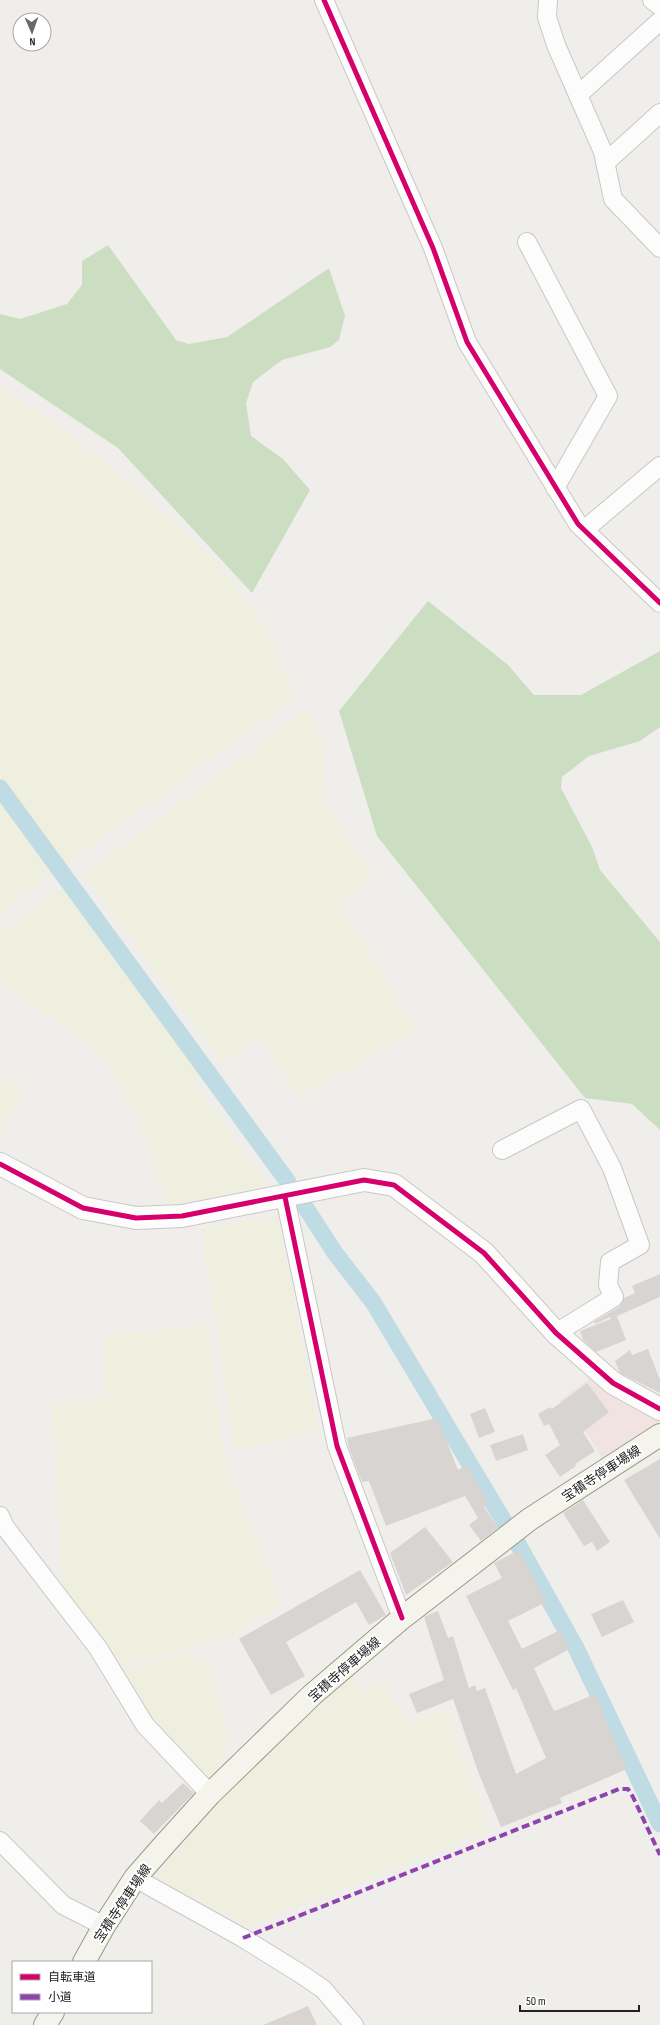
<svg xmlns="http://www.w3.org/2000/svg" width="660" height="2025" viewBox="0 0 660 2025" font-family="'Sofia Sans Condensed','Noto Sans JP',sans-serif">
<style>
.commercial{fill:#f1e3e1}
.farmland{fill:#efefdf}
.forest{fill:#cbdec1}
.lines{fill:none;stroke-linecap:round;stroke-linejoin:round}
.canal{stroke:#bfdbe3;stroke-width:17}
.building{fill:#d7d4d2}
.minor-casing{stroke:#c9c8c7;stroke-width:20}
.tertiary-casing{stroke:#c9c8c7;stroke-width:24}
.secondary-casing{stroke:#999a82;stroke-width:24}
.minor{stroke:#fdfcfc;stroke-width:18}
.tertiary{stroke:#fdfcfc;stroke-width:22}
.secondary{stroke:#f4f4ed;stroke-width:22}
.quiet{stroke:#8e44ad;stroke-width:4;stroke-dasharray:8 4;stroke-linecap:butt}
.cycleway-casing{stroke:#fff;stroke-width:8}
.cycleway{stroke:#d6006c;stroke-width:5}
.labels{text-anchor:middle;stroke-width:4;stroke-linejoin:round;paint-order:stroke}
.street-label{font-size:13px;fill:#222;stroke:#fff}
</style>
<rect width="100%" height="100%" fill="#f0eeeb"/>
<path class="commercial" d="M591 1377 660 1417V1421L602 1458 588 1435 559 1401Z"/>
<path class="farmland" d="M0 386 77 439 216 560 263 626 297 696 64 865 0 776Z
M308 709 322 741 326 802 373 879 339 904 417 1030 297 1097 261 1035 223 1063 84 874Z
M0 803 51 874 0 914Z
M64 888 197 1071 196 1086 268 1186 168 1205 139 1120 107 1059 0 981V933Z
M0 1076 23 1086 0 1132Z
M278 1216 319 1433 235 1451 201 1228Z
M208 1325 224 1458 282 1604 230 1637 117 1666 60 1592 62 1573 52 1405 105 1396 103 1335Z
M192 1651 194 1660 205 1658 223 1711 227 1735 225 1751 218 1761V1773L209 1780 163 1736 118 1671Z
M351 1677 360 1693 381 1682 410 1724 446 1709 490 1830 250 1926 165 1884 159 1874 219 1802Z"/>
<path class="forest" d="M108 245 176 340 189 344 227 337 329 268 345 316 339 340 330 347 282 360 253 382 246 403 251 436 283 459 310 490 252 593 118 448 0 369V314L20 319 67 304 82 285V261Z
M428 601 508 665 534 695H581L660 651V727L640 741 589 756 562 777 561 788 592 847 600 870 660 942V1130L632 1104 585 1098 377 836 339 711Z"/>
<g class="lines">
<path class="canal" d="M0 788 288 1182
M302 1202 335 1253 373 1302 505 1523
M515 1539 576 1648 660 1824"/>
</g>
<path class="building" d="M660 1274V1297L615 1317 617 1316 626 1340 596 1352 583 1340 580 1331 611 1319 610 1317 595 1324 594 1322 620 1306 624 1298 635 1293 632 1286Z
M648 1349 660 1380V1393L620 1373 615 1361 630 1350 632 1355Z
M587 1383 609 1412 583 1432 595 1451 575 1464 576 1466 560 1477 545 1455 560 1445 549 1424 544 1426 538 1414 550 1407 552 1409Z
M485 1408 495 1432 479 1438 470 1414Z
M437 1418 458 1470 467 1465 489 1504 484 1507 498 1528 481 1541 469 1525 478 1518 465 1496 386 1526 369 1481 362 1482 349 1448 347 1438Z
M523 1434 528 1450 496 1461 490 1445Z
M660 1459V1539L624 1480Z
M583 1500 610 1542 597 1551 592 1542 584 1546 563 1513Z
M425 1527 453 1562 406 1595 390 1553Z
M519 1550 546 1602 508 1621 522 1649 560 1630 570 1649 534 1668 553 1709 555 1711 595 1694 627 1769 560 1798 562 1803 501 1827 479 1774 453 1699 417 1713 409 1694 444 1680 424 1617 438 1611 448 1638 453 1636 469 1688 475 1685 477 1691 485 1688 516 1774 546 1758 516 1688 513 1690 466 1596 502 1578 494 1563Z
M360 1570 386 1615 369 1625 356 1602 286 1642 305 1676 271 1695 239 1639Z
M623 1600 634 1622 602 1637 591 1614Z
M183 1783 194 1793 154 1834 140 1821 159 1800 162 1803Z
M308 2006 317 2025H263Z"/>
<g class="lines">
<defs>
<path id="minor" d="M324 0 433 248 467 342 578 524 660 603
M548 0 547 17 556 45 603 152 613 199 660 248
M652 0 660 6
M578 95 660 21
M605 163 660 113
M527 242 608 396 555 488
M584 530 660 466
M502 1150 581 1109 612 1168 640 1245 610 1262 608 1285 614 1297 556 1333
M285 1197 337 1446 402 1618
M0 1516 5 1527 98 1648 145 1725 210 1794
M0 1841 63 1905 104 1926
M135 1878 243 1938 301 1974 323 1989 354 2025"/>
<path id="tertiary" d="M0 1164 83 1208 136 1218 182 1216 364 1180 394 1185 484 1253 556 1333 613 1383 660 1409"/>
<path id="secondary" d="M84 1962 104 1926 135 1878 164 1845 210 1794 312 1695 402 1618 530 1519 660 1435
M45 2025 53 2012"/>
</defs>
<use href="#minor" class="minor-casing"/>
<use href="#tertiary" class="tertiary-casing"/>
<use href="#secondary" class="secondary-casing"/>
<use href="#minor" class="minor"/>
<use href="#tertiary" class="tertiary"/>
<use href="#secondary" class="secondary"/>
<path class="quiet" d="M243 1938 619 1789H628L633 1797 660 1855"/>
<defs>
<path id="cycleway" d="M324 0 433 248 467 342 578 524 660 603
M0 1164 83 1208 136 1218 182 1216 364 1180 394 1185 484 1253 556 1333 613 1383 660 1409
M285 1197 337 1446 402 1618"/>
</defs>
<use href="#cycleway" class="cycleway-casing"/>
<use href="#cycleway" class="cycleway"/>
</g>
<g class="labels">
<g class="street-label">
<text transform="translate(601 1473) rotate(-33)" y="5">宝積寺停車場線</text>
<text transform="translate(344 1669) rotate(-41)" y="5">宝積寺停車場線</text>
<text transform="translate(122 1903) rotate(-56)" y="5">宝積寺停車場線</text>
</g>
</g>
<rect x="12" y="1961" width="140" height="52" fill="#ffffff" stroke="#a7a7a7"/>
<rect x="20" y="1974" width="20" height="6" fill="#d6006c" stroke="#a7a7a7"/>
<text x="48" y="1981" font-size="12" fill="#222222">自転車道</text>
<rect x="20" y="1994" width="20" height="6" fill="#8e44ad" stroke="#a7a7a7"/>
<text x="48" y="2001" font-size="12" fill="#222222">小道</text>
<g transform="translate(32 32) rotate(178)"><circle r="19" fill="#ffffff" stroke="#a7a7a7"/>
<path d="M0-3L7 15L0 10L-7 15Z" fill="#6a6968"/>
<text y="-6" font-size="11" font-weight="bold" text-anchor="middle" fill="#222222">N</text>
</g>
<path d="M520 2005v6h119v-6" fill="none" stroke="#222222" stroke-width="2"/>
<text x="526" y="2005" font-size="12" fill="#222222" stroke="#ffffff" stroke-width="3" paint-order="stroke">50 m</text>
</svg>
